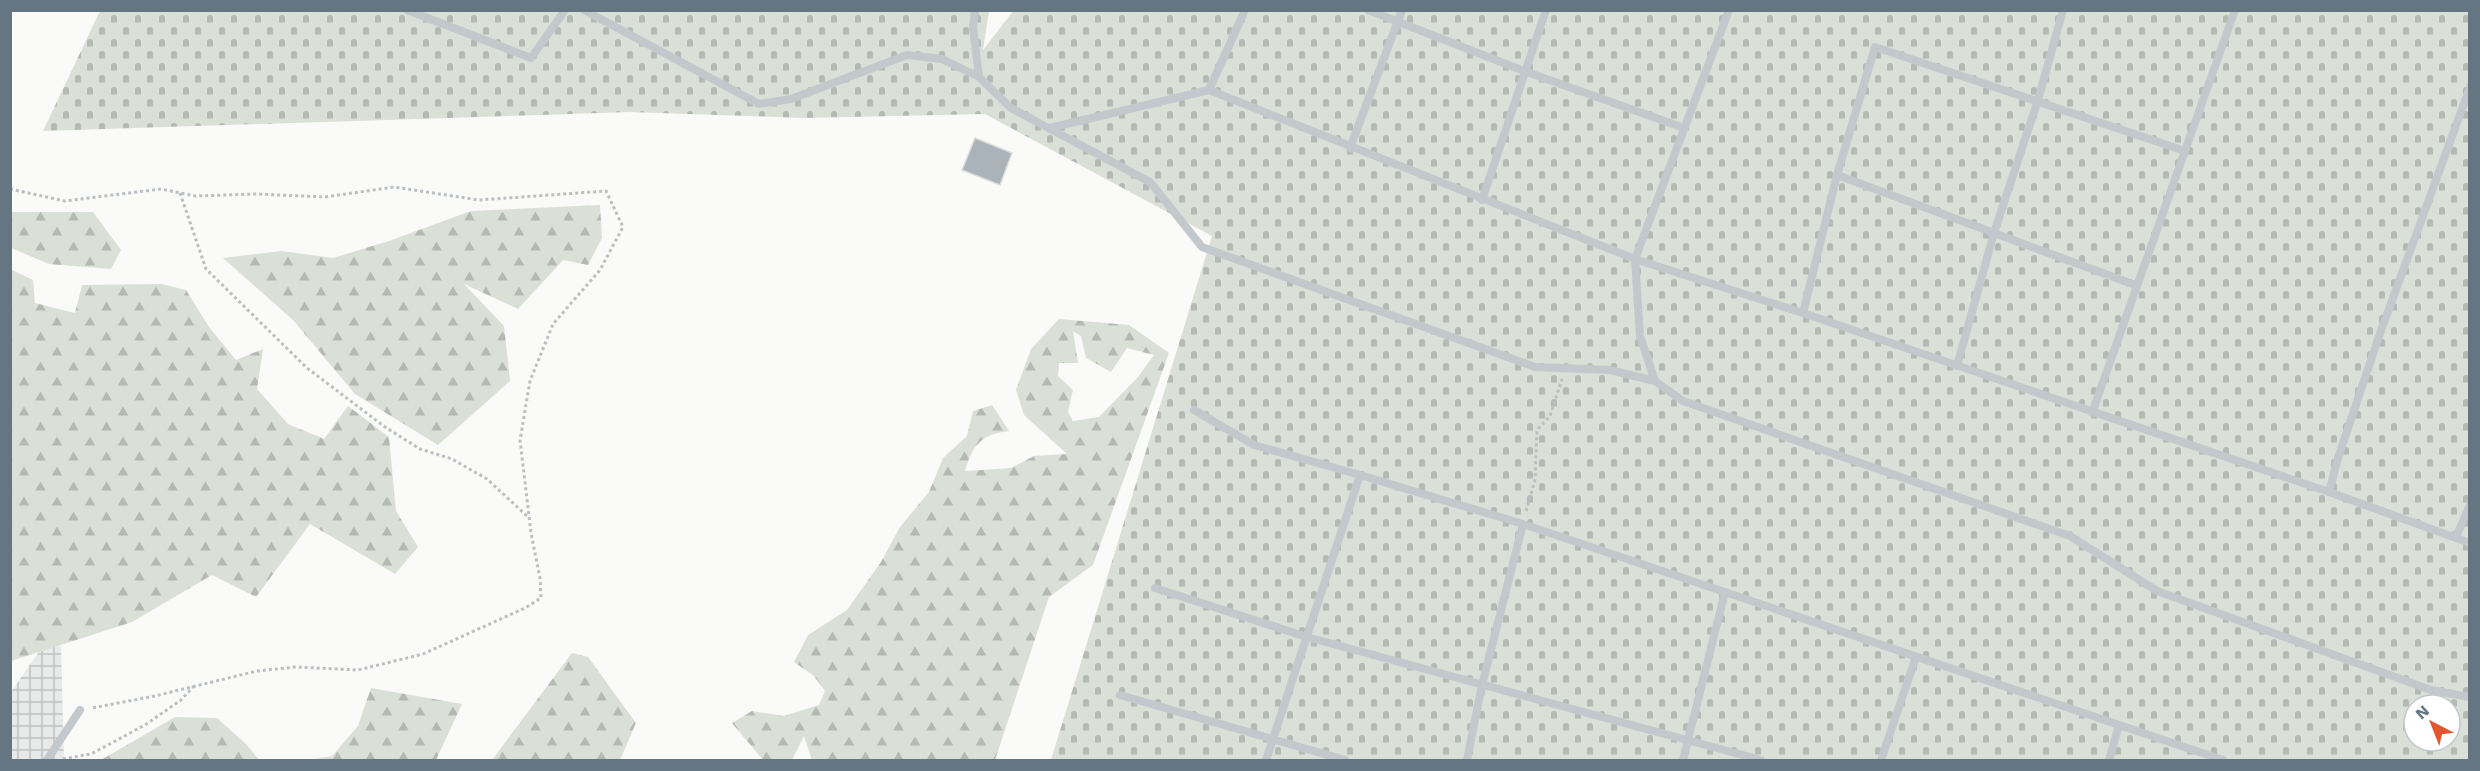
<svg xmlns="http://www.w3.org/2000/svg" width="2480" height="771" viewBox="0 0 2480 771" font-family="'Work Sans',sans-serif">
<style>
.industrial{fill:url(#industrial-grid)}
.forest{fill:url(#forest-firs);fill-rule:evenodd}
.cemetery{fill:url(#cemetery-stones);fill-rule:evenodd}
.building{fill:#aab3b9;stroke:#dcdcda;stroke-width:1.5}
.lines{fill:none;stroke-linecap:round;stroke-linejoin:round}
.path{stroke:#bbbfc2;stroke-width:3;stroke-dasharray:3 3;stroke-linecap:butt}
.service{stroke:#c3c8cc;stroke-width:8}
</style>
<defs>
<pattern id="industrial-grid" width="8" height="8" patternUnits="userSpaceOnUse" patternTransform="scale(1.5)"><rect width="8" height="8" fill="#e8e9e9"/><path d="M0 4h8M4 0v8" fill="none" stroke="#c0c1c2"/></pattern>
<pattern id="forest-firs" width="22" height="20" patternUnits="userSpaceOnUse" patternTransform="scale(1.5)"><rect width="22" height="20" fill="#dadfd7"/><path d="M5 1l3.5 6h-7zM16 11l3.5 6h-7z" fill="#b4b9b4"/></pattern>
<pattern id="cemetery-stones" width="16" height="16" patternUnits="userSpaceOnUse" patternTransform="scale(1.5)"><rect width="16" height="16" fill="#dadfd7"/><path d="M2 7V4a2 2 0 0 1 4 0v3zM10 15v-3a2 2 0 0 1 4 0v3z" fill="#b4b9b4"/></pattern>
</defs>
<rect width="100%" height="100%" fill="#fafaf8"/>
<path class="industrial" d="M45 643 61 647 64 760H11V692Z"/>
<path class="forest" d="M600 205 602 238 588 265 563 260 518 309 464 284 504 326 510 381 438 445 355 394 293 320 223 258 282 251 333 258 389 241 471 211Z
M11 212H93L121 250 111 269 49 264 11 248Z
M10 269 33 280 35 303 75 313 82 285 161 284 186 290 209 327 236 360 263 349 257 389 288 424 324 439 348 406 389 437 396 511 418 547 395 574 310 524 256 597 212 575 132 622 11 661Z
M1059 319 1129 325 1169 353 1093 565 1049 597 995 760H812L804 736 792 760H763L732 723 752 711 784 716 819 705 825 691 814 676 794 662 808 635 847 610 881 562 900 527 929 492 943 458 967 436 973 411 992 405 1009 431C982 434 972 445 965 471L1011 468 1034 456 1067 454 1024 415 1016 390 1031 349ZM1073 331 1081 336 1086 358 1111 372 1127 348 1154 355 1138 377 1099 417 1073 421 1068 412 1073 390 1058 376 1059 363H1078Z
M572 653 588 657 636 723 620 760H492Z
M371 688 462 704 436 760H309L332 756 358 726Z
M175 717 217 718 247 745 259 760H101Z"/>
<path class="cemetery" d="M1014 10 2469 11V760H1051L1212 236 985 114 804 118 630 112 43 131 100 11H989L983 50ZM2414 705H2450V741H2414Z"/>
<path class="building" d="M975 138 1012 153 1000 185 962 170Z"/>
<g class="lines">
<path class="path" d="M10 189 65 201 161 189 195 196 257 194 325 197 394 187 479 200 606 191 623 227 600 270 553 324 530 381 520 440 531 533 540 578 541 598 525 608 423 654 358 670 296 667 257 671 155 696 92 708
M180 193 206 269 307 368 385 427 420 449 452 459 487 479 528 517
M1526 511 1535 480 1537 430 1550 416 1562 379
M63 759 91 754 145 725 181 700 194 686"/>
<path class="service" d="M407 10 531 58 565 10
M584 10 759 104 791 99 907 55 942 59 979 77 1011 108 1150 182 1202 247 1535 367 1610 370 1655 381
M975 10 973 27 979 77
M1368 10 1524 71 1684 128
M1729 10 1635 259 1640 336 1655 381 1683 401 2070 536 2157 591 2431 690 2470 697
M1209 90 1245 10
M1050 128 1209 90 1635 259 1803 313 2329 492 2470 543
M1350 148 1402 10
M1837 175 2135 285
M1482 200 1546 10
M1803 313 1837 175 1875 47 2185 151
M1957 366 1994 233 2038 100 2063 10
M1194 410 1254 445 1360 475
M2092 413 2235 10
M2329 492 2338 458 2378 339 2470 87
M2456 537 2470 505
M1155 588 1307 637 1761 760
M1120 695 1345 760
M47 760 80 710
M1266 760 1360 475 1523 524 2223 760
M1467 760 1482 685 1523 524
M1683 760 1725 592
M1881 760 1916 657
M2109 760 2119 725"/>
</g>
<rect width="2480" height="771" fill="none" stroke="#657683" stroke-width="24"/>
<g transform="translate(2432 723) rotate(318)"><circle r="28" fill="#ffffff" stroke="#c1c8cd" stroke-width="1.5"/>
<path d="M0-4.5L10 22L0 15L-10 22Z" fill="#e4572e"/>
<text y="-9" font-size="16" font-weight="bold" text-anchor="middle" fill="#657683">N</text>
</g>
</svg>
